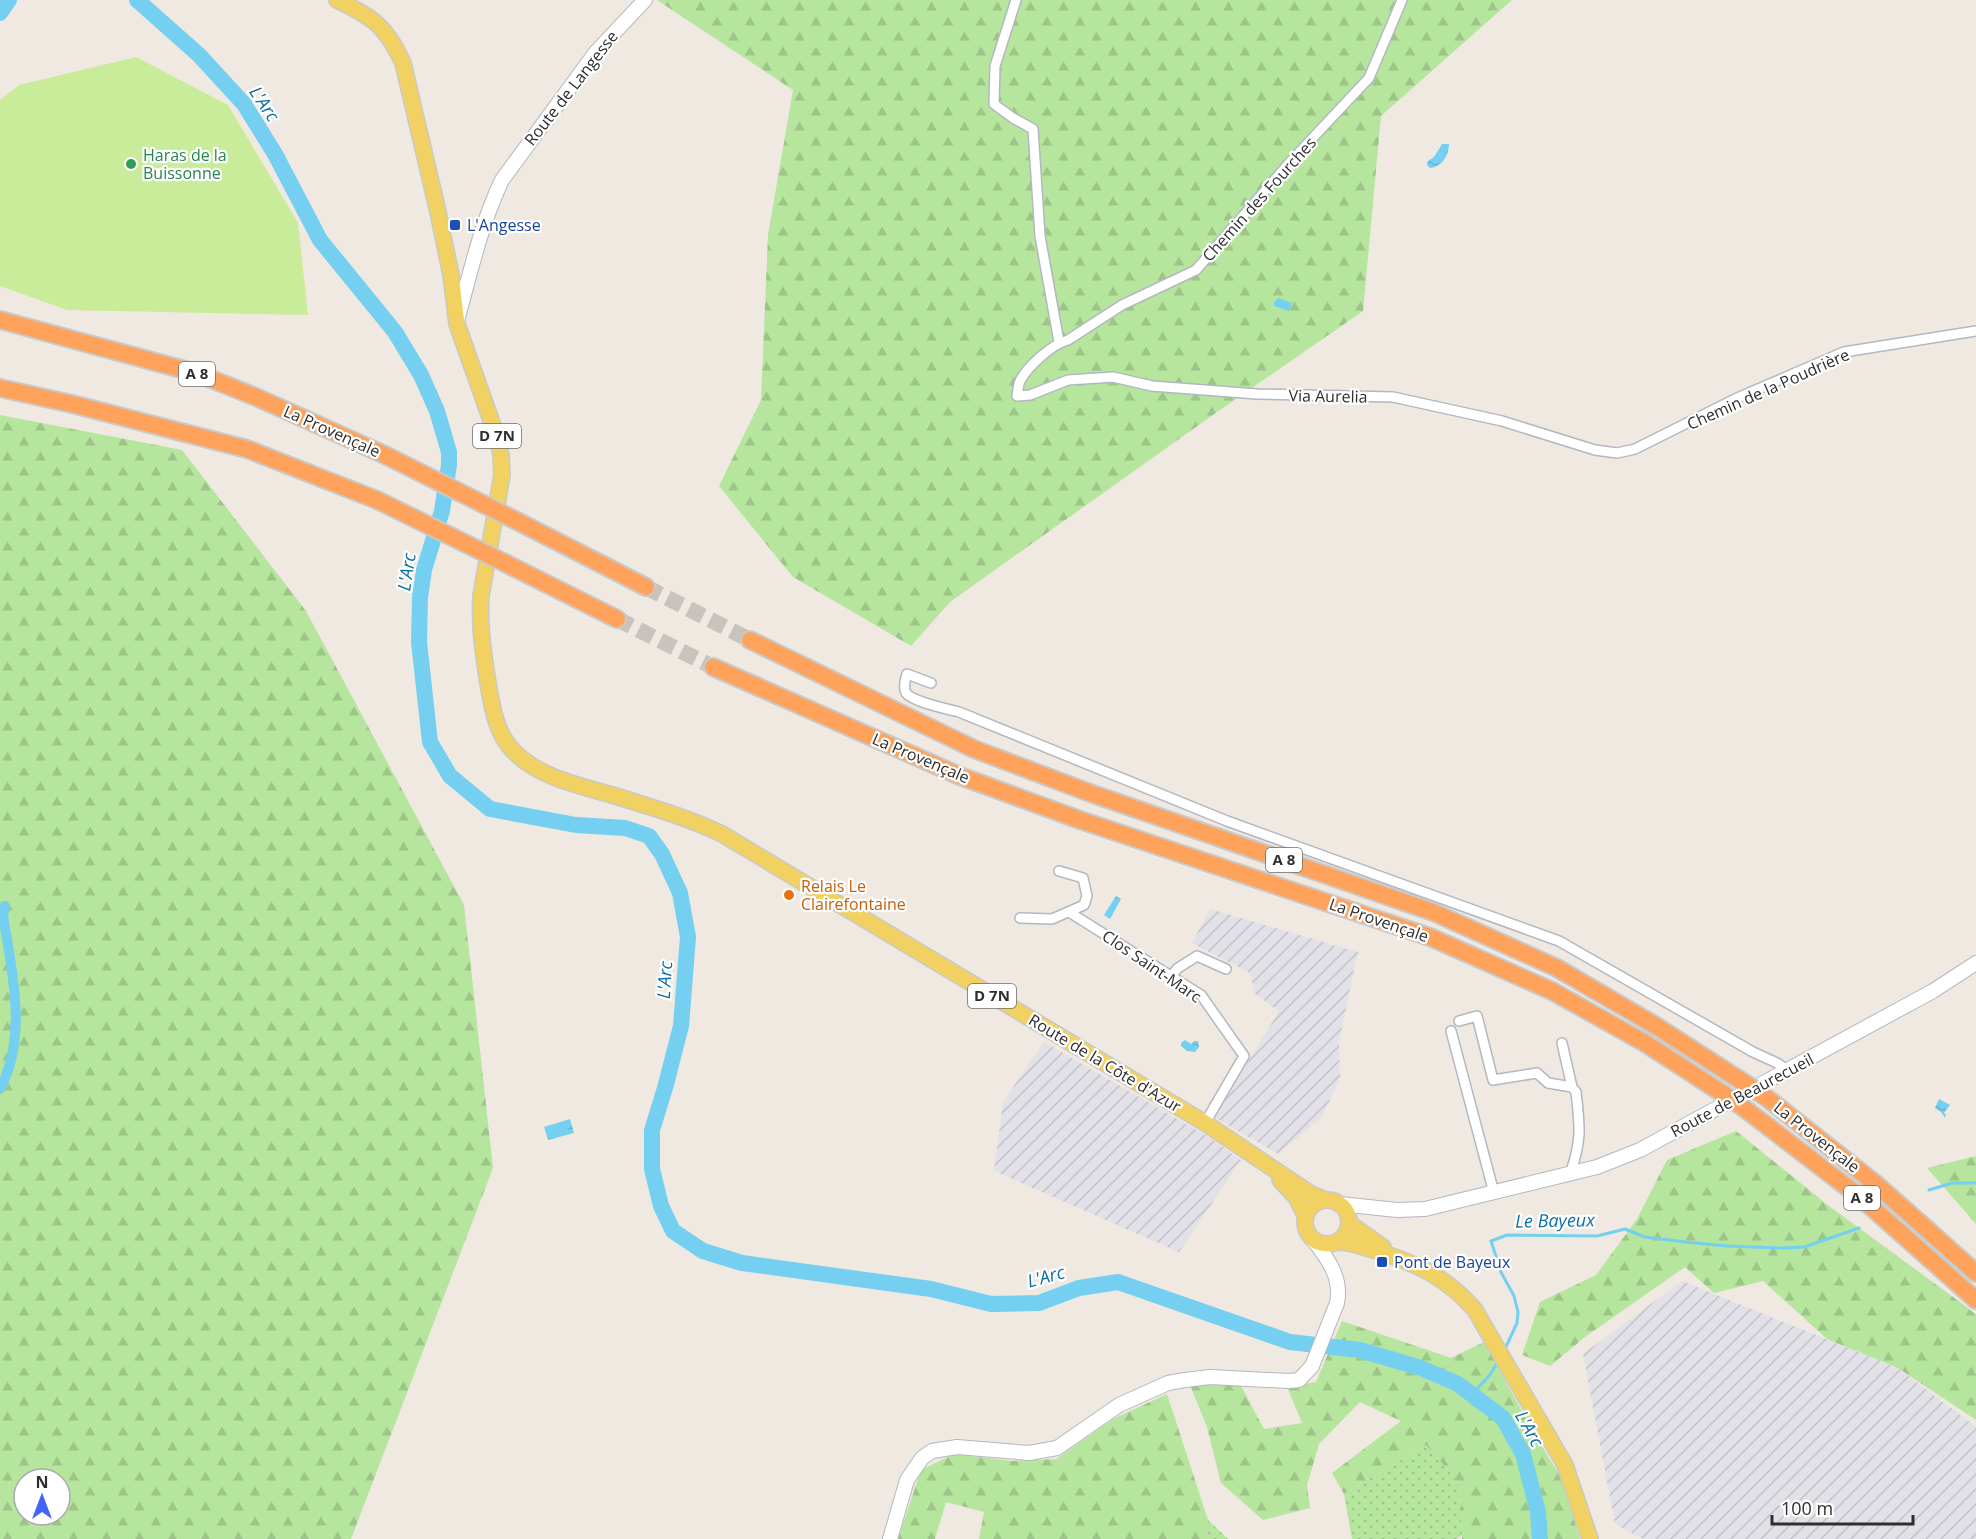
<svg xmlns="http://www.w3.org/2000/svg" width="1976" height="1539" viewBox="0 0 1976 1539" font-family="'Open Sans',sans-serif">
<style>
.industrial{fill:url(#industrial-furrows)}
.grass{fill:url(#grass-dots)}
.forest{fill:url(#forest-firs);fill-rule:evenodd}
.pitch{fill:#c9ec9a}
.water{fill:url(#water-ripples)}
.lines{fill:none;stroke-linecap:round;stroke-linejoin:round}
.stream{stroke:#75cff0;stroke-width:3}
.canal{stroke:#75cff0;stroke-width:10}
.river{stroke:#75cff0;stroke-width:16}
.highway-tunnel{stroke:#c8c4bd;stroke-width:16;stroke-dasharray:16 8;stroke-linecap:butt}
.street-casing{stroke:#b4b7c1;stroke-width:12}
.secondary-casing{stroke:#b4b7c1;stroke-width:16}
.primary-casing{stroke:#c9c9c9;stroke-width:18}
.highway-casing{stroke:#c9c9c9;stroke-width:20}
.street{stroke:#fff;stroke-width:9}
.secondary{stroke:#fff;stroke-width:14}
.primary{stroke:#f2d163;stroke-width:15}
.highway{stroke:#ffa35c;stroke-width:16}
.highway-bridge-casing{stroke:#c9c9c9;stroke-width:20;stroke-linecap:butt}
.highway-bridge{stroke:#ffa35c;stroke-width:16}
.leisure-dot{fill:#2e9e5b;stroke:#fff;stroke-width:2}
.transit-dot{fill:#1a4fb4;stroke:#fff;stroke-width:2}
.food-dot{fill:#e8710a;stroke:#fff;stroke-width:2}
.labels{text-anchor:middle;stroke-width:4.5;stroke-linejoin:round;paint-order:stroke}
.shield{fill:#fff;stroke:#6d6d6d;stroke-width:1.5}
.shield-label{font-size:15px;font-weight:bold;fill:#2e2e2e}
.street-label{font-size:16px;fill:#2e2e2e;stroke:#fff}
.leisure-label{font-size:16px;fill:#27864d;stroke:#fff;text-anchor:start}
.transit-label{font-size:16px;fill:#164399;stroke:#fff;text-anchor:start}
.food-label{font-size:16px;fill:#c56008;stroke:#fff;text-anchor:start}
.water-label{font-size:18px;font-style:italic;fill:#0d6fa3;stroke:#fff}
</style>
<defs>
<pattern id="industrial-furrows" width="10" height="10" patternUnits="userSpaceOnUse" patternTransform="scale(1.5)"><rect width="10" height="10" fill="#e3e1e8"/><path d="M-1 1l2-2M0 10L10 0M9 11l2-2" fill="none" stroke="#c3c1c7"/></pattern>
<pattern id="grass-dots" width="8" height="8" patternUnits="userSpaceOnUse" patternTransform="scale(1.5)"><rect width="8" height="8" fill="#b6e59e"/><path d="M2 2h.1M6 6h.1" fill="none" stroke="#9dc588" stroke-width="1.8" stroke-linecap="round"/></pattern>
<pattern id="forest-firs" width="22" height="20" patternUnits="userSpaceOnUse" patternTransform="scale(1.5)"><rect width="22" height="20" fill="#b6e59e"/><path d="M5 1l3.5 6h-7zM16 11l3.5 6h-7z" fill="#9dc588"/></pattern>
<pattern id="water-ripples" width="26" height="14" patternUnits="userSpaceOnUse" patternTransform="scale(1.5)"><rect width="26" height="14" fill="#75cff0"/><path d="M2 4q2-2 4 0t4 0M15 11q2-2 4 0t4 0" fill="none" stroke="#66b2ce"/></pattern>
</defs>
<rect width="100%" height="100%" fill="#efe9e1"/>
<path class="industrial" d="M1210 909 1358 952 1339 1041 1340 1078 1322 1117 1278 1154 1214 1117 1279 1011 1255 994 1250 973 1192 943Z
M1044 1042 1212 1139 1241 1160 1179 1252 994 1171 1003 1102Z
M1682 1281 1898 1368 1976 1427V1539H1643L1615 1524 1583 1354Z"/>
<path class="grass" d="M1426 1445 1460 1484 1462 1535 1457 1539H1352L1344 1494Z
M1208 1520 1228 1539H1205Z"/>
<path class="forest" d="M657 0H1512L1381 116 1363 311 1210 417 950 602 911 646 793 577 719 486 761 400 768 235 793 90Z
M0 415 182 450 306 611 464 905 493 1168 351 1539H0ZM24 1479H60V1515H24Z
M1736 1131 1829 1206 1968 1308 1976 1315V1420L1898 1368 1827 1339 1763 1281 1714 1293 1685 1267 1585 1337 1550 1366 1522 1355 1540 1302 1596 1275 1637 1219 1667 1160Z
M1976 1156V1224L1927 1168Z
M1342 1321 1451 1358 1484 1342 1538 1440 1562 1479 1580 1539H1462L1460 1484 1426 1445 1344 1494 1332 1473 1401 1421 1360 1402 1319 1444 1307 1485 1310 1508 1263 1520 1221 1483 1207 1427 1190 1385 1240 1384 1264 1429 1302 1423 1287 1387 1316 1382Z
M1167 1394 1208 1520 1205 1539H979L984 1512 946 1502 935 1539H898L921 1470 954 1454 1012 1461 1056 1459 1113 1419Z"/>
<path class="pitch" d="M136 57 228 105 298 223 308 315 67 310 0 286V100L19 85Z"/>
<path class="water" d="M1442 144H1449C1449 155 1442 167 1430 168L1427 165 1428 161 1434 157Z
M1278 298 1292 303 1289 311 1274 306V302Z
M1116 896 1121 899 1110 919 1104 915Z
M1185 1040 1191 1044 1194 1041H1198L1199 1047 1195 1052 1187 1051 1181 1046V1043Z
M1939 1099 1950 1105 1944 1113 1946 1115 1945 1118 1942 1113 1935 1108Z
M570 1119 574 1133 548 1140 544 1127Z"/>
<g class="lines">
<path class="stream" d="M1929 1190 1952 1183H1976
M1504 1351 1517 1323 1518 1312 1514 1296 1501 1272 1491 1241 1507 1235 1597 1236 1625 1229 1645 1237 1685 1242 1727 1246 1783 1248 1804 1247 1859 1228
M1472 1394 1489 1376 1498 1362"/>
<path class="canal" d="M0 1089C28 1037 12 971 3 916L5 906"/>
<path class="river" d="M137 0 199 55 244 104 275 154 320 240 395 332 421 375 437 411 449 452V465L442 511 424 570 420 597 419 642 430 742 450 776 490 809 576 825 625 828 649 836 662 854 680 893 688 937 681 1026 665 1088 652 1130V1169L661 1206 673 1231 703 1251 742 1263 931 1289 991 1304 1039 1303 1079 1288 1118 1282 1290 1342 1360 1350 1421 1368 1458 1384 1503 1418 1523 1454 1538 1512 1540 1539
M0 13 9 0"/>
<path class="highway-tunnel" d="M646 587 750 640
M617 619 713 667"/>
<defs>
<path id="street" d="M1016 0 995 66 994 104 1013 118 1033 129 1040 236 1059 342
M1402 0 1369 78 1292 160 1196 270 1122 305 1068 340C1052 344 1027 367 1020 381 1018 385 1018 392 1017 396L1030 395 1068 380 1113 377 1152 386 1257 394 1393 397 1502 421 1595 450 1617 453 1635 449 1735 399 1844 352 1976 331
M931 683 907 674C905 680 903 687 906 693 913 702 947 709 959 712L1227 821 1559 941 1753 1052 1777 1063 1787 1070
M1069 912 1201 995 1244 1056 1205 1123
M1020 918 1052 919 1084 905 1087 896 1083 878 1059 871
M1171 976 1178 968 1197 956 1226 969
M1459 1021 1477 1016 1493 1080 1537 1073 1548 1083 1572 1087 1576 1092C1580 1127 1582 1140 1570 1174
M1451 1031 1494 1193
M1562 1043 1572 1087"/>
<path id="secondary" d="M457 321C470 274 481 224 502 180L596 52 645 0
M1340 1204 1397 1210 1425 1209 1597 1167 1640 1150 1933 991 1976 963
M890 1539 907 1480 922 1458 932 1451 957 1447 1029 1453 1057 1448 1119 1405 1168 1383 1185 1380 1210 1377 1289 1381 1299 1380 1312 1366 1337 1303C1342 1279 1329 1260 1314 1241"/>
<path id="primary" d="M337 0C373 17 386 26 403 63L438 212 451 275 457 324 498 440 501 455 502 475 481 596C479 624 483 650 487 677 491 700 494 727 509 746 535 778 582 786 619 797 654 808 689 818 722 834L1205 1123 1311 1194 1326 1200
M1280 1180 1296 1197 1305 1215
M1305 1222a22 22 0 1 1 44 0a22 22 0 1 1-44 0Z
M1349 1223 1383 1247
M1337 1242C1351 1242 1360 1246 1373 1250 1414 1262 1447 1277 1475 1310L1565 1465 1590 1539"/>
<path id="highway" d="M0 320 196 373 256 397 385 455
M0 388 72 404 247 449 377 500
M513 519 646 587
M505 563 617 619
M750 640 974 749 1090 793 1433 912 1557 968 1656 1026 1746 1084
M713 667 960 776 1080 820 1430 937 1552 991 1645 1043 1725 1095
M1763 1095 1876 1184 1976 1273
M1740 1105 1860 1197 1976 1300"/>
</defs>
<use href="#street" class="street-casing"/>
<use href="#secondary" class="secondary-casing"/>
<use href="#primary" class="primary-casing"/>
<use href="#highway" class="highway-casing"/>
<use href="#street" class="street"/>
<use href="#secondary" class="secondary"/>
<use href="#primary" class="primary"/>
<use href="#highway" class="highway"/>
<defs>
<path id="highway-bridge" d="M385 455 513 519
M377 500 505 563
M1746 1084 1763 1095
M1725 1095 1740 1105"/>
</defs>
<use href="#highway-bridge" class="highway-bridge-casing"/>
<use href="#highway-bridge" class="highway-bridge"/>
</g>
<circle class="leisure-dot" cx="131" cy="164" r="6"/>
<g class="transit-dot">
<rect x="449" y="219" width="12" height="12" rx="3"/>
<rect x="1376" y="1256" width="12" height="12" rx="3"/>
</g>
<circle class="food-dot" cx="789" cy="895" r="6"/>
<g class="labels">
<g class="shield">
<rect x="179" y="362" width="36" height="24" rx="4.5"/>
<rect x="473" y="424" width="48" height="24" rx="4.5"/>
<rect x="1266" y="848" width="36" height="24" rx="4.5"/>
<rect x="968" y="984" width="48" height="24" rx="4.5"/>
<rect x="1844" y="1186" width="36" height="24" rx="4.5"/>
</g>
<g class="shield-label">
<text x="197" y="379">A 8</text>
<text x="497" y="441">D 7N</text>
<text x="1284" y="865">A 8</text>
<text x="992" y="1001">D 7N</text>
<text x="1862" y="1203">A 8</text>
</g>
<g class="street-label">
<text transform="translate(571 88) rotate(-52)" y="6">Route de Langesse</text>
<text transform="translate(1259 199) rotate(-48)" y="6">Chemin des Fourches</text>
<text transform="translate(1768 389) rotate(-24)" y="6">Chemin de la Poudrière</text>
<text transform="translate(1328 396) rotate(1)" y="6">Via Aurelia</text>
<text transform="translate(332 431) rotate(24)" y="6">La Provençale</text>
<text transform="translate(921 758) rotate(23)" y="6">La Provençale</text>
<text transform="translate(1379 920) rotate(19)" y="6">La Provençale</text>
<text transform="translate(1152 966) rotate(34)" y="6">Clos Saint-Marc</text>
<text transform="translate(1105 1063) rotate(31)" y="6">Route de la Côte d'Azur</text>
<text transform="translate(1742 1095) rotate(-28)" y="6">Route de Beaurecueil</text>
<text transform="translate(1817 1137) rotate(38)" y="6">La Provençale</text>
</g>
<g class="leisure-label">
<text x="143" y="161">Haras de la<tspan x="143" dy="18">Buissonne</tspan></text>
</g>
<g class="transit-label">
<text x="467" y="231">L'Angesse</text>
<text x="1394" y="1268">Pont de Bayeux</text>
</g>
<g class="food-label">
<text x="801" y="892">Relais Le<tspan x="801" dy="18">Clairefontaine</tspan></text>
</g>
<g class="water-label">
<text transform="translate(264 104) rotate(56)" y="6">L'Arc</text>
<text transform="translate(407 572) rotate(-81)" y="6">L'Arc</text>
<text transform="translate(665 980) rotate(-86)" y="6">L'Arc</text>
<text transform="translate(1555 1221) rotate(-1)" y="6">Le Bayeux</text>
<text transform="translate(1046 1277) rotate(-15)" y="6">L'Arc</text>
<text transform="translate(1529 1429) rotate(61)" y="6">L'Arc</text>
</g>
</g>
<g transform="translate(42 1497)"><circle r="28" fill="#ffffff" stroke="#ababab" stroke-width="1.5"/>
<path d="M0-4.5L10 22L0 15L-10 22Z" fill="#4264fb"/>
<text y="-9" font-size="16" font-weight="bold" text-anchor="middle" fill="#2e2e2e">N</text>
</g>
<path d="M1772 1515v9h141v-9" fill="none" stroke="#2e2e2e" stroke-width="3"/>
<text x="1781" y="1515" font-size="18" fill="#2e2e2e" stroke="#ffffff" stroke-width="4.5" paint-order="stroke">100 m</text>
</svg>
